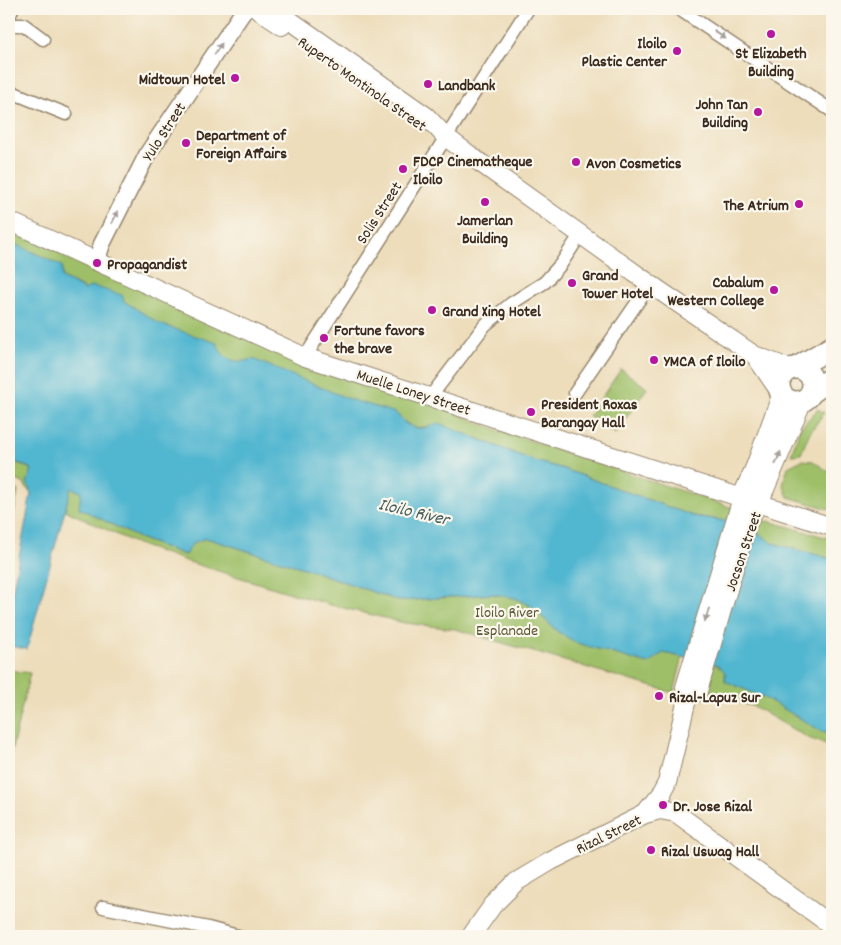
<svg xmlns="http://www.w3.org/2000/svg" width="841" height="945" viewBox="0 0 841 945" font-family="Dekko,sans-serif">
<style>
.green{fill:#9ebf68;stroke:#6c7443}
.water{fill:#51b6d0;stroke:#467077}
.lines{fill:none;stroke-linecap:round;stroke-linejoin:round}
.minor-casing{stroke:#94846c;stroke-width:15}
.tertiary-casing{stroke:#94846c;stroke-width:19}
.secondary-casing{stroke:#94846c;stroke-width:20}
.primary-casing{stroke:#94846c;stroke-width:22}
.trunk-casing{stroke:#94846c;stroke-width:24}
.minor{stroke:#fff;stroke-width:12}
.tertiary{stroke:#fff;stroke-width:16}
.secondary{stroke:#fff;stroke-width:18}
.primary{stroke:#fff;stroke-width:20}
.trunk{stroke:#fff;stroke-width:21}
.oneway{fill:#a79f9a}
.poi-dot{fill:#b5179e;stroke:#fbf7ec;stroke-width:2}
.labels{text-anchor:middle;stroke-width:4.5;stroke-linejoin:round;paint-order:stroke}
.poi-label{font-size:16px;font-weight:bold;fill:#3b2a1e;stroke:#fbf7ec;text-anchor:start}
.street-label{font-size:16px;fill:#3b2a1e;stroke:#fbf7ec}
.park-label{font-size:16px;fill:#595734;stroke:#fbf7ec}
.water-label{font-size:18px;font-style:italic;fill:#435b5c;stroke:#fbf7ec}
</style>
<rect width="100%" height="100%" fill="#fbf7ec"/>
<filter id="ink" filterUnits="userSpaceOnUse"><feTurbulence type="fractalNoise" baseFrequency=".02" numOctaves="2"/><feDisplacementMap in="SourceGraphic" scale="10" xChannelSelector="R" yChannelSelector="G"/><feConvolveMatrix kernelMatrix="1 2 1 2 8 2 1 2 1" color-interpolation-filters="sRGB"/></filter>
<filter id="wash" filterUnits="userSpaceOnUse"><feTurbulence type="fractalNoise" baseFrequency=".0096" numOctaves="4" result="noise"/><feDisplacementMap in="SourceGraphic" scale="20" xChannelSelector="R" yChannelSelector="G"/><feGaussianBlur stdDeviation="1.12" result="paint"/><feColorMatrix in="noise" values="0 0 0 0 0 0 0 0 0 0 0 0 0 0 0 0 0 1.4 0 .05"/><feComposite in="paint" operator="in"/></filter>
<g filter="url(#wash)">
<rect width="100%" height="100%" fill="#edddbb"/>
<path class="green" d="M9 230 492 428 733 508 727 521 693 516 561 468 534 461 477 438 432 426 415 428 400 419 388 421 274 369 236 362 229 360 222 354 62 278 9 246Z
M621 369 647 388 615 434 589 416Z
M818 409 824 413 809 434 801 454 791 455 800 428Z
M9 459 81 492 80 508 139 538 185 555 193 543 206 538 310 570 399 601 493 594 515 598 531 606 558 632 683 656 674 693 455 629 405 623 327 604 192 563 137 544 31 494 23 483 9 477Z
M802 460 813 461 832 474V510L788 497 783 484 788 467Z
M9 485 18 490 9 546Z
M768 521 832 539V559L772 543 756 531 757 523Z
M714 663 725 671V681L735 676 821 731 832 733V746L808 738 755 707 705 693Z
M9 670 30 673 10 757H9Z"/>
<path class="water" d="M9 241 62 266V278L85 290 92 286 122 295 124 301 160 324 217 343C223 361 236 364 253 359L349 399 396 413 405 423 415 428H424L438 423 534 461 561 468 693 516 727 521 756 531 772 543 832 559V733L821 731 769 700 725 681 726 674 719 665 663 653 648 664 577 643 558 632 531 606 515 598 492 594 399 601 310 570 206 538 193 543 185 555 139 538 79 508 81 492 71 488 27 649 9 646V609L31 494 27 482 32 469 9 459Z"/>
</g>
<g filter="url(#ink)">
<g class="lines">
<defs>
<path id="minor" d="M679 9 832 111
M9 25H24L43 39
M9 91 66 114
M305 357 528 9
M575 393 650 284
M431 396 485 325 512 303 545 282 561 264 580 235
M103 907 208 928 238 936"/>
<path id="tertiary" d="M9 12 10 9
M96 262 102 244 148 153 245 9"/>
<path id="secondary" d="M257 9 282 26
M274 9 426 116 446 137 475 159 650 284 754 355 791 369
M9 221 305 357 832 527
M756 357 780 392
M687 699 698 691 748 522 758 503
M645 814 661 794 667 783 687 699 685 687 742 498
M471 936 493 905 516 882 551 861 645 814 660 810 676 813 832 926"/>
<path id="primary" d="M742 498 756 467 782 396
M758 503 801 402"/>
<path id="trunk" d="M796 368 832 347
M779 385a17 17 0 1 1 34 0a17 17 0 1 1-34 0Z
M811 393 832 378"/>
</defs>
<use href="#minor" class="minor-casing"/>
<use href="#tertiary" class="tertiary-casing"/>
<use href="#secondary" class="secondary-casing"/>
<use href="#primary" class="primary-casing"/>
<use href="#trunk" class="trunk-casing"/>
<use href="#minor" class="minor"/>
<use href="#tertiary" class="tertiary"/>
<use href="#secondary" class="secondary"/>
<use href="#primary" class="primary"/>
<use href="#trunk" class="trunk"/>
</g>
<defs><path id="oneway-solid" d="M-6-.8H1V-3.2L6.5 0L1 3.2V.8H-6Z" transform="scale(1.25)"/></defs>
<g class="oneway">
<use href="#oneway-solid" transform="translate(720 35) rotate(33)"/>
<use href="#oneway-solid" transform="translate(218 49) rotate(-56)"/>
<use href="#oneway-solid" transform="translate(115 217) rotate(-63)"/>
<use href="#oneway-solid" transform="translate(778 458) rotate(-68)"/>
<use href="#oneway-solid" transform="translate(707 615) rotate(107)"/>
</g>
</g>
<g class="poi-dot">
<circle cx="771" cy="34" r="5"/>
<circle cx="677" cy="51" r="5"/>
<circle cx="235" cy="78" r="5"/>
<circle cx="428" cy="84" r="5"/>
<circle cx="758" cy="112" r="5"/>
<circle cx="186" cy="143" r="5"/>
<circle cx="576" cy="162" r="5"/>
<circle cx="403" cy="169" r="5"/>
<circle cx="485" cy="202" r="5"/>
<circle cx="799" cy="204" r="5"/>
<circle cx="97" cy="263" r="5"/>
<circle cx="572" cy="283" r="5"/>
<circle cx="774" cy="290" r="5"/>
<circle cx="432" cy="310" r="5"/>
<circle cx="324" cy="338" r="5"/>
<circle cx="654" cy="360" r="5"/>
<circle cx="531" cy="412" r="5"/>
<circle cx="659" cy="696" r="5"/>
<circle cx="663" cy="805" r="5"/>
<circle cx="651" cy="850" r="5"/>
</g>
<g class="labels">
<g class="poi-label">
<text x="667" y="48" text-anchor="end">Iloilo<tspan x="667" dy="18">Plastic Center</tspan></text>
<text x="771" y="58" text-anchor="middle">St Elizabeth<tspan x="771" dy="18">Building</tspan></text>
<text x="225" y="84" text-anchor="end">Midtown Hotel</text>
<text x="438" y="90">Landbank</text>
<text x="748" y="109" text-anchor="end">John Tan<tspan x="748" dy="18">Building</tspan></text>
<text x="196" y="140">Department of<tspan x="196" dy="18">Foreign Affairs</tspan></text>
<text x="413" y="166">FDCP Cinematheque<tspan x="413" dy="18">Iloilo</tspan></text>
<text x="586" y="168">Avon Cosmetics</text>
<text x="789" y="210" text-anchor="end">The Atrium</text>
<text x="485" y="225" text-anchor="middle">Jamerlan<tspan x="485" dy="18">Building</tspan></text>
<text x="107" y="269">Propagandist</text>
<text x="582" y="280">Grand<tspan x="582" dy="18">Tower Hotel</tspan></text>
<text x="764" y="287" text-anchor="end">Cabalum<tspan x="764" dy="18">Western College</tspan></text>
<text x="442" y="316">Grand Xing Hotel</text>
<text x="334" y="335">Fortune favors<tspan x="334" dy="18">the brave</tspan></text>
<text x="664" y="366">YMCA of Iloilo</text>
<text x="541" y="409">President Roxas<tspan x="541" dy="18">Barangay Hall</tspan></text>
<text x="669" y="702">Rizal-Lapuz Sur</text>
<text x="673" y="811">Dr. Jose Rizal</text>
<text x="661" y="856">Rizal Uswag Hall</text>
</g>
<g class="street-label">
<text transform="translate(363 83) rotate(35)" y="6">Ruperto Montinola Street</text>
<text transform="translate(163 131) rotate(-57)" y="6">Yulo Street</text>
<text transform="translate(378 212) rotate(-57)" y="6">Solis Street</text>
<text transform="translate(414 391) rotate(18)" y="6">Muelle Loney Street</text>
<text transform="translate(742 551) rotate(-71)" y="6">Jocson Street</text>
<text transform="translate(608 833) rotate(-26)" y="6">Rizal Street</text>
</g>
<g class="park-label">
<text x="507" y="617">Iloilo River<tspan x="507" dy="18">Esplanade</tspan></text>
</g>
<g class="water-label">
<text transform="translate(414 511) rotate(13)" y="6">Iloilo River</text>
</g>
</g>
<rect width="841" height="945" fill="none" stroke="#fbf7ec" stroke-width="30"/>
</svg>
